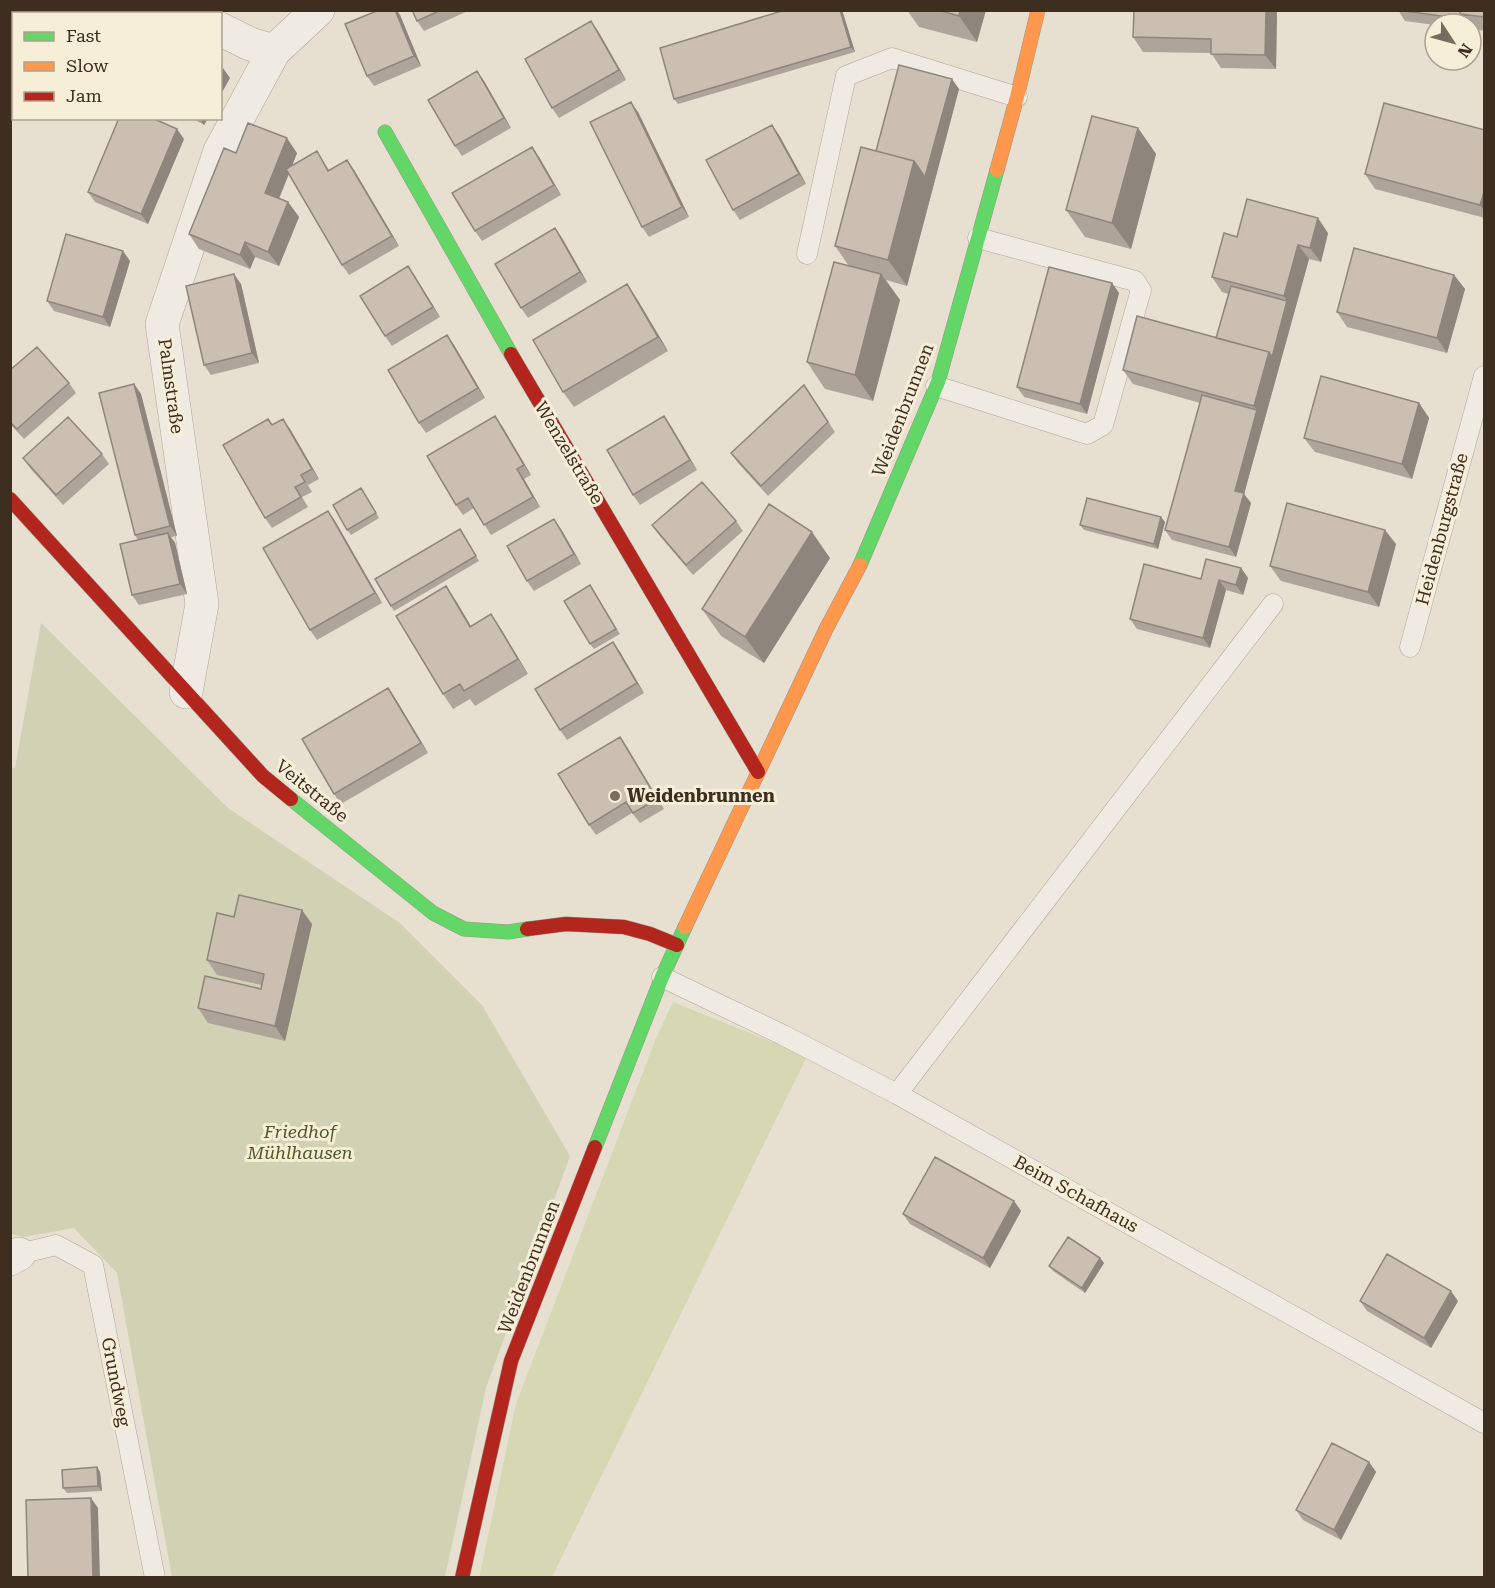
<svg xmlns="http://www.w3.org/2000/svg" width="1495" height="1588" viewBox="0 0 1495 1588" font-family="'Roboto Serif',serif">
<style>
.green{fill:#d6d7b3}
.cemetery{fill:#d1d1b3}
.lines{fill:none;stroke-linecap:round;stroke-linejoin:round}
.lane-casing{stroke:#ada599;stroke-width:21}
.street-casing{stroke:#ada599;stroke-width:34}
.fast-casing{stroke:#9c958a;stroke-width:15}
.slow-casing{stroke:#9c958a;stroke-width:15}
.jam-casing{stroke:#9c958a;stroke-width:15}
.lane{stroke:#efebe3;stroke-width:20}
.street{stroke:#efebe3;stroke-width:33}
.fast{stroke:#63d668;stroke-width:14}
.slow{stroke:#ff974d;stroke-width:14}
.jam{stroke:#b3261e;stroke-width:14}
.wall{fill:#afa499}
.shaded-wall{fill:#8e867d}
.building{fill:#cbbfb2;stroke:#8e867d;stroke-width:1.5}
.poi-dot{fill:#786c5e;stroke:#f7eed8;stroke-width:2}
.labels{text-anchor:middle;stroke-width:6;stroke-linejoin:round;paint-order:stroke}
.street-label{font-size:18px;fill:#3d2e20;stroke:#f7eed8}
.poi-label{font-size:18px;font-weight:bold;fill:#3d2e20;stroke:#f7eed8;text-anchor:start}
.park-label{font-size:18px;font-style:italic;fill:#4d5a26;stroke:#f7eed8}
</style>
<rect width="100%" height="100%" fill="#e7e0d1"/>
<path class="green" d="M673 1002 807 1056 552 1577 479 1578 516 1404 656 1038Z"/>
<path class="cemetery" d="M41 623 228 808 400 923 482 1005 570 1156 486 1388 445 1577H172L117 1273 74 1228 24 1237 11 1234V767L15 768Z"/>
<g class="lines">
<defs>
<path id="lane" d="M807 254 846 76 892 58 1017 97
M936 386 1087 434 1103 425 1141 290 1135 281 978 238
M1410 647 1484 376
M662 977 783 1035 897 1094 1484 1423
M897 1094 1273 604
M19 1254 56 1245 93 1265 155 1578"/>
<path id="street" d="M186 10 192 14
M220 29 250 44 274 51
M186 692 202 604 162 324 220 151 274 51 318 10
M10 1259 19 1254"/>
<path id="fast" d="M385 132 511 354
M860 565 938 382 997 170
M291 799 433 913 464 929 508 932 527 929
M595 1147 662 977 685 927"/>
<path id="slow" d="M997 170 1017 97 1038 10
M685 927 826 629 860 565"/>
<path id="jam" d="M511 354 758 772
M10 499 263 776 291 799
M527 929 566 924 624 927 650 934 677 945
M462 1578 511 1361 595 1147"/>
</defs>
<use href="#lane" class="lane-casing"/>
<use href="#street" class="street-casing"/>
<use href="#fast" class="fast-casing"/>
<use href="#slow" class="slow-casing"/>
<use href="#jam" class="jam-casing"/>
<use href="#lane" class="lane"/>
<use href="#street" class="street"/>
<use href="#fast" class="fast"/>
<use href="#slow" class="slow"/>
<use href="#jam" class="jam"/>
</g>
<path class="wall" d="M412 10H470L424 31 417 21Z
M785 10H842L855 52 678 104 674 99Z
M907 10H986L977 42 919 27Z
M1277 10 1276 69 1221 68 1211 53 1143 52 1133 37Z
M1398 10H1485V31L1471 29V24L1435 25 1405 21Z
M400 15 421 66 374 86 367 76Z
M591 21 598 31 626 80 559 118 552 108Z
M477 71 484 81 511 128 462 156 455 146Z
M959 89 907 286 886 280 900 300 873 401 825 389 807 362 849 266 835 246 876 151Z
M638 112 689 217 649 237 642 227Z
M192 118H208L204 125Z
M1138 128 1156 154 1131 249 1085 237 1066 210Z
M1485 130V218L1375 189 1365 174Z
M779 135 806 184 740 220 733 210Z
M184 139 148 224 95 202 88 192Z
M317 151 329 170H354L399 246 349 275 342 265 289 174 279 199 288 202 299 217 279 266 255 257 250 269 199 249 189 234 236 153H297L292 166Z
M539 157 561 195 482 241 475 231Z
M555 228 562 238 587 282 528 318 521 308Z
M1328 233 1321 262 1309 259 1244 494 1251 503 1236 557 1172 540 1165 530 1200 403 1133 384 1123 370 1216 338 1228 294 1222 292 1212 277 1237 237Z
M130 261 110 327 54 311 47 301Z
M408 266 440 317 392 346 385 336Z
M1454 275 1465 289 1447 353 1347 327 1337 312Z
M1112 283 1119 293 1087 414 1024 397 1017 387Z
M241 284 259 363 211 375 204 365Z
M637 299 668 351 574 407 563 392Z
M454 345 485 398 426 433 419 423Z
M10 365 13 368 69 383 76 393 24 439 10 424Z
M134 384 141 394 177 536 171 537 175 543 187 594 139 605 132 595 138 540 135 535Z
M804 385 835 432 768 496 738 463 731 453Z
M1419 403 1429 418 1412 479 1315 452 1304 438Z
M664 416 697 470 640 505 633 495Z
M268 419 272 425 290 429 319 479 308 485 312 492 302 497 308 507 272 528 265 518Z
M502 426 531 475 524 479 540 507 491 535 474 508 463 515 456 505Z
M102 454 109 464 63 505 30 468 23 458Z
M361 488 379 518 351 535 347 530Z
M328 511 335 521 382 603 317 640 310 630Z
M736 521 743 531 693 575 659 535 652 525Z
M1165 522 1158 549 1084 530 1080 525Z
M561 529 581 564 534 591 527 581Z
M463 534 479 561 394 611 391 606Z
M1396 544 1379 607 1281 581 1270 566Z
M830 558 764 663 721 636 702 609Z
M1241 568 1248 578 1243 595 1226 590 1210 648 1137 629 1130 619 1201 579Z
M593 590 620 634 594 649 590 644Z
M456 601 471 626 491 614 501 629 528 674 475 706 470 699 453 709 443 694Z
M613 642 644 693 567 740 560 730Z
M388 688 395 698 428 753 341 804 334 794Z
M620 737 664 809 640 823 632 813 596 835 589 825Z
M234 917 312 924 285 1041 208 1023 198 1008 261 989V985L217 975 207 960Z
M1014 1201 1021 1211 990 1268 910 1224 903 1214Z
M1100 1258 1104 1263 1085 1293 1053 1271 1049 1266Z
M1360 1301H1458L1431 1348 1367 1311Z
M1369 1462 1376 1472 1341 1540 1303 1520 1296 1510Z
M97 1467 100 1472 102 1491 67 1493 63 1488Z"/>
<path class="shaded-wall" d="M11 10H24L22 14H14L13 29 10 25Z
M87 10H100L98 14H86Z
M395 10H397L400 15 421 66 414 56Z
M840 10H842L855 52 851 47Z
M960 10H986L977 42 959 16Z
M1266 10H1277L1276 69 1265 55Z
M591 21 598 31 626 80 619 70Z
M223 68 230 78 220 96V73Z
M477 71 484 81 511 128 504 118Z
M952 79 959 89 907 286 888 260 914 161Z
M631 102 638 112 689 217 682 207Z
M199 118H208L204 125Z
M772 125 779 135 806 184 799 174Z
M1138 128 1156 154 1131 249 1112 223Z
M177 129 184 139 148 224 141 214Z
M287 138 297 153 275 208 265 193Z
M532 147 539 157 561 195 554 185Z
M347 160 354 170 399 246 392 236Z
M1485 189V212L1480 205Z
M288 202 299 217 279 266 268 252Z
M1318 218 1328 233 1321 262 1310 248Z
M555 228 562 238 587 282 580 272Z
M245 242 255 257 250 269 240 255Z
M1298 245 1309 259 1244 494 1251 503 1236 557 1229 547 1235 491 1257 410 1254 406 1269 352 1287 301 1284 296Z
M123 251 130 261 110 327 103 317Z
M408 266 415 276 440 317 433 307Z
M234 274 241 284 259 363 252 353Z
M881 274 900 300 873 401 855 375Z
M1454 275 1465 289 1447 353 1437 338Z
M1112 283 1119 293 1087 414 1080 404Z
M627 284 637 299 668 351 658 337Z
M447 335 454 345 485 398 478 388Z
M134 384 141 394 177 536 170 526Z
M1419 403 1429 418 1412 479 1402 464Z
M495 416 502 426 531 475 524 465Z
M664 416 671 426 697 470 690 460Z
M283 419 290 429 319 479 312 469Z
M517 469 524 479 540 507 533 497Z
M328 511 335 521 382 603 375 593Z
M1161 517 1165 522 1158 549 1154 544Z
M554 519 561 529 581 564 574 554Z
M1385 530 1396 544 1379 607 1368 592Z
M812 532 830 558 764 663 745 637Z
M168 533 175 543 187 594 180 584Z
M1241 568 1248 578 1243 595 1236 585Z
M1219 580 1226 590 1210 648 1203 638Z
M446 586 456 601 480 642 470 627Z
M491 614 501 629 528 674 518 659Z
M613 642 620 652 644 693 637 683Z
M388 688 395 698 428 753 421 743Z
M620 737 627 747 664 809 657 799Z
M302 910 312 924 285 1041 275 1026Z
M1014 1201 1021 1211 990 1268 983 1258Z
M1100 1258 1104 1263 1085 1293 1082 1288Z
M1451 1291 1458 1301 1431 1348 1424 1338Z
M1369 1462 1376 1472 1341 1540 1334 1530Z
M97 1467 100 1472 102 1491 98 1486Z
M91 1498 98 1508 100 1578H93Z"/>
<path class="building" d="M38 10H87L86 14H36Z
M379 10H395L414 56 367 76 345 24Z
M412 10H441L417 21Z
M785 10H840L851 47 674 99 660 48Z
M938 10H960L959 16Z
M1134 10H1266L1265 55 1211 54V39L1133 37Z
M1398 10H1460V14L1463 19Z
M1460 10H1485V17L1460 14Z
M591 21 619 70 552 108 525 59Z
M899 65 952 79 925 177 914 161 876 151Z
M477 71 504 118 455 146 428 100Z
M631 102 682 207 642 227 590 122Z
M1384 103 1485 130V189L1480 205 1365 174Z
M1092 116 1138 128 1112 223 1066 210Z
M119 118H152L177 129 141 214 88 192Z
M248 123 287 138 265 193 288 202 268 252 245 242 240 255 189 234 224 148 236 153Z
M772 125 799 174 733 210 706 160Z
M532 147 554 185 475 231 452 193Z
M861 147 914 161 888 260 835 246Z
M317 151 328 171 347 160 392 236 342 265 286 169Z
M1247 199 1318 218 1310 248 1298 245 1284 296 1212 277 1224 233 1237 237Z
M555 228 580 272 521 308 495 264Z
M66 234 123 251 103 317 47 301Z
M1354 248 1454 275 1437 338 1337 312Z
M834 262 881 274 855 375 807 362Z
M408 266 433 307 385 336 360 296Z
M1049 267 1112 283 1080 404 1017 387Z
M234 274 252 353 204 365 186 286Z
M627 284 658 337 563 392 533 340Z
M1231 286 1287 301 1272 357 1269 352 1216 338Z
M1137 316 1269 352 1254 406 1123 370Z
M447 335 478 388 419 423 388 370Z
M37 347 69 383 17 429 10 422V370Z
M1321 376 1419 403 1402 464 1304 438Z
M134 384 170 526 135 535 99 393Z
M804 385 828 422 761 486 731 453Z
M1202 395 1257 410 1235 491 1244 493 1229 547 1165 530Z
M495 416 524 465 517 469 533 497 484 525 468 498 456 505 427 456Z
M664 416 690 460 633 495 607 450Z
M68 417 102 454 56 495 23 458Z
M268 419 272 425 283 419 312 469 301 475 305 482 295 487 301 497 265 518 223 445Z
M702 482 736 521 686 565 652 525Z
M361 488 376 513 347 530 333 505Z
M1087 498 1161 517 1154 544 1080 525Z
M1287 503 1385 530 1368 592 1270 566Z
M769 504 812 532 745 637 702 609Z
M328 511 375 593 310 630 263 548Z
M554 519 574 554 527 581 507 546Z
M460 529 476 556 391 606 375 579Z
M168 533 180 584 132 595 120 544Z
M1206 559 1241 568 1236 585 1219 580 1203 638 1130 619 1144 564 1201 579Z
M590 585 616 629 590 644 564 601Z
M446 586 470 627 491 614 518 659 464 691 460 684 443 694 396 616Z
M613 642 637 683 560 730 535 689Z
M388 688 421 743 334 794 302 739Z
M620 737 657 799 633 813 626 802 589 825 558 774Z
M239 895 302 910 275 1026 198 1008 205 976 261 989 264 974 207 960 217 913 234 917Z
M935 1157 1014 1201 983 1258 903 1214Z
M1068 1237 1100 1258 1082 1288 1049 1266Z
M1387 1254 1451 1291 1424 1338 1360 1301Z
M1332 1443 1369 1462 1334 1530 1296 1510Z
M97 1467 98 1486 63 1488 62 1470Z
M91 1498 93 1578H28L26 1500Z"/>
<circle class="poi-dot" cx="615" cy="796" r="6"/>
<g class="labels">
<g class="street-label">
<text transform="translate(171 386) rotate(82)" y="6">Palmstraße</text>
<text transform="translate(903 410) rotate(-69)" y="6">Weidenbrunnen</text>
<text transform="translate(569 453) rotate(59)" y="6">Wenzelstraße</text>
<text transform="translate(1442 529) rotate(-75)" y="6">Heidenburgstraße</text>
<text transform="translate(312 791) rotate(39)" y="6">Veitstraße</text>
<text transform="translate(1076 1194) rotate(29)" y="6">Beim Schafhaus</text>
<text transform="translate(529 1267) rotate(-69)" y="6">Weidenbrunnen</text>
<text transform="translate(116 1382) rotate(79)" y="6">Grundweg</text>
</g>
<g class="poi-label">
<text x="627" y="802">Weidenbrunnen</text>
</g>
<g class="park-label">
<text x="300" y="1138">Friedhof<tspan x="300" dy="21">Mühlhausen</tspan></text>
</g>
</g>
<rect width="1495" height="1588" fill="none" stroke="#3d2e20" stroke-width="24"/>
<rect x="12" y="12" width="210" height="108" fill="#f7eed8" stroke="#ada18e" stroke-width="1.5"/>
<rect x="24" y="32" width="30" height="9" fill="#63d668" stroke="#ada18e" stroke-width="1.5"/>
<text x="66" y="42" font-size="18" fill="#3d2e20">Fast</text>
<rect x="24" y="62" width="30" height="9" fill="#ff974d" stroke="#ada18e" stroke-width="1.5"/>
<text x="66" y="72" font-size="18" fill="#3d2e20">Slow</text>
<rect x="24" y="92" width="30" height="9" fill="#b3261e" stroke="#ada18e" stroke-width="1.5"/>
<text x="66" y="102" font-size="18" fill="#3d2e20">Jam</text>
<g transform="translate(1453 42) rotate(126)"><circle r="28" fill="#f7eed8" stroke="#ada18e" stroke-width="1.5"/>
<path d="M0-4.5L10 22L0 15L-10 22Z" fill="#786c5e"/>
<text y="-9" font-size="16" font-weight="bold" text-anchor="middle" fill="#3d2e20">N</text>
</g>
</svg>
